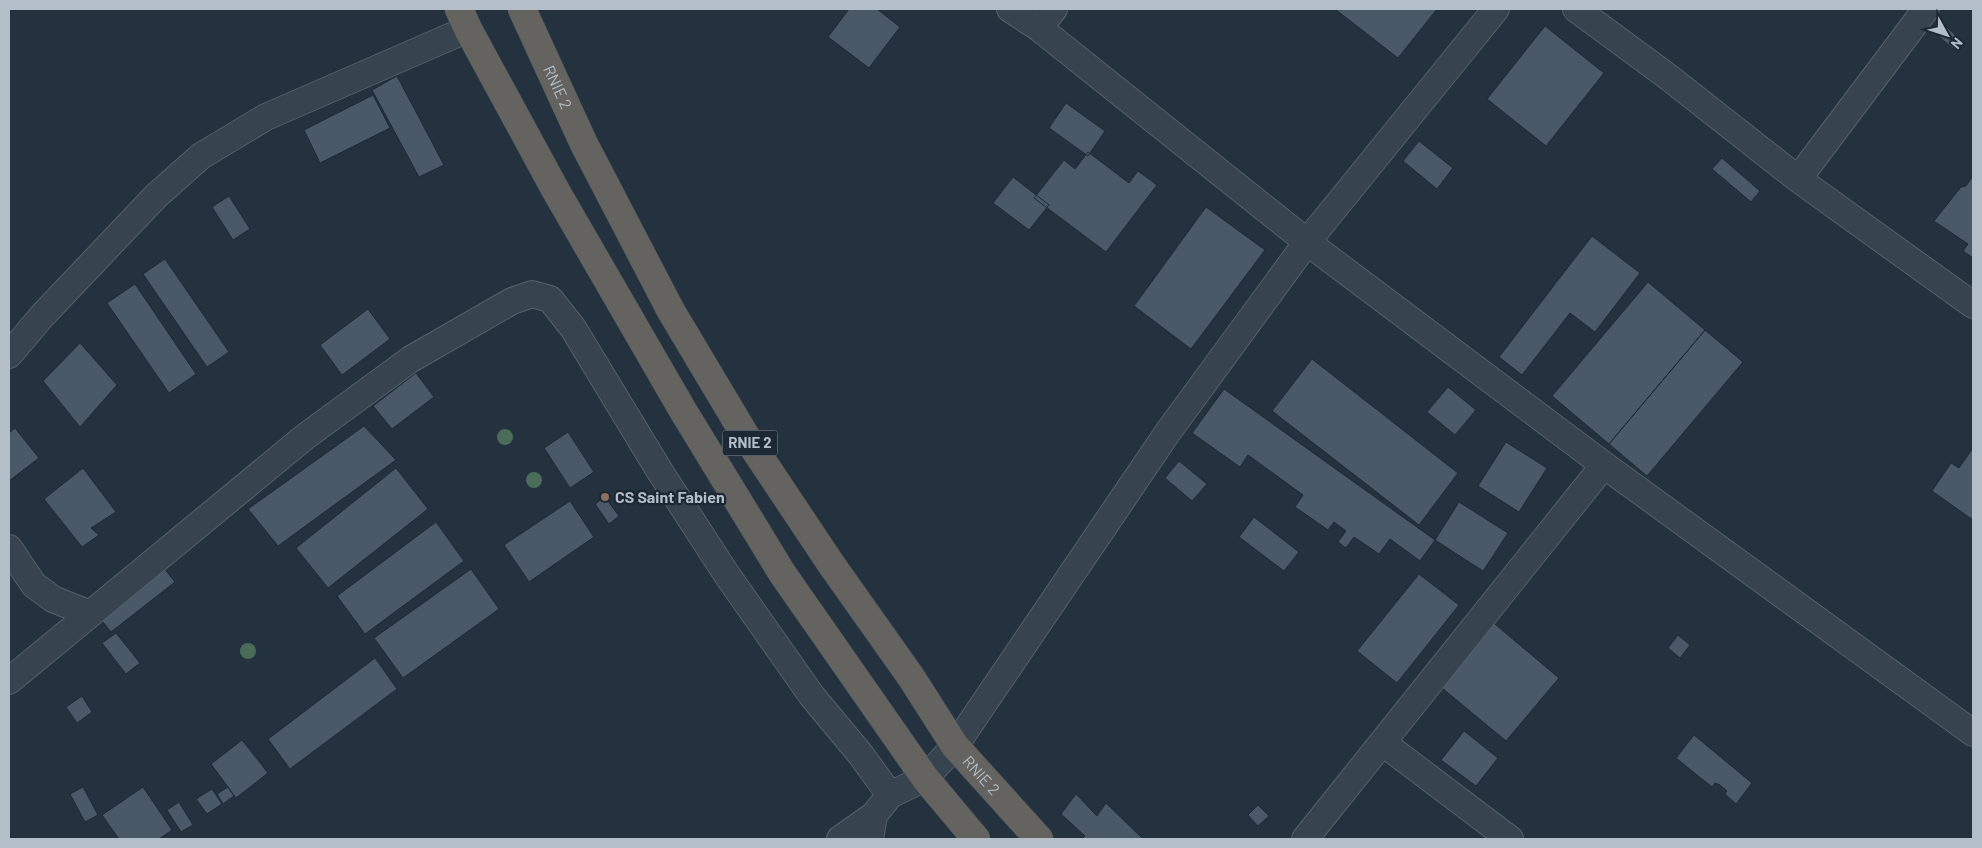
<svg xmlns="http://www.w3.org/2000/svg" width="1982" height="848" viewBox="0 0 1982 848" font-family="Barlow,sans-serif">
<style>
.building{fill:#495967;stroke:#1e2a35}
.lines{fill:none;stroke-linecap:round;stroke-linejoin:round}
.minor-casing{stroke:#55616c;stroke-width:28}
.trunk-casing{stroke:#424e59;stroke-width:29}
.minor{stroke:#37434e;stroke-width:26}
.trunk{stroke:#646360;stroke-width:28}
.tree{fill:#4a6c59}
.education-dot{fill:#8d6e63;stroke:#1c2833;stroke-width:2}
.labels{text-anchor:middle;stroke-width:4.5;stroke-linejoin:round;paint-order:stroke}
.shield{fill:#1c2833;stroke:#86919c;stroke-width:1}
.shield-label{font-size:15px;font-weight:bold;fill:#b3bec9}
.street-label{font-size:16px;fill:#b3bec9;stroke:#1c2833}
.poi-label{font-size:16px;font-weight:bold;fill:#b3bec9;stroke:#1c2833;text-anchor:start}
</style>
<rect width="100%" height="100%" fill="#23323e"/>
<path class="building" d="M849 9H877L900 27 869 68 828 37Z
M1335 9H1437L1398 58Z
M1943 23 1961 41 1953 49 1934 32Z
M1545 26 1604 73 1546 146 1487 99Z
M397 76 444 165 419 177 372 90Z
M373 95 390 128 320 163 304 130Z
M1066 103 1105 131 1088 156 1049 128Z
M1419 141 1453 168 1437 189 1403 161Z
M1088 152 1129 183 1138 171 1157 185 1106 252 1034 198 1064 160 1075 169Z
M1722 158 1760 191 1751 202 1712 169Z
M1973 176V258L1963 251 1968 244 1934 221 1961 187 1966 186Z
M1013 177 1049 205 1029 230 993 203Z
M229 196 250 229 233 240 212 207Z
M1206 207 1265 250 1191 349 1134 306Z
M1592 236 1640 273 1595 332 1570 313 1522 375 1499 357Z
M165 259 229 352 207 367 143 274Z
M1648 282 1705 330 1609 444 1552 396Z
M135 284 196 374 169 393 107 303Z
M368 309 390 339 342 375 320 345Z
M1705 330 1743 362 1647 476 1609 444Z
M80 343 117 385 80 427 43 381Z
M1312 359 1458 473 1419 525 1272 411Z
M416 373 434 397 392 429 373 406Z
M1448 387 1476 410 1455 435 1427 412Z
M1224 389 1435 540 1420 561 1390 539 1379 554 1354 537 1346 548 1338 542 1346 531 1334 522 1328 530 1295 507 1303 495 1248 455 1240 467 1192 433Z
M364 426 396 460 278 546 248 509Z
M15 428 39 458 9 481V433Z
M568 432 594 472 570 488 544 448Z
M1506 442 1547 468 1519 512 1478 486Z
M1973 448V520L1932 491 1951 463 1959 468Z
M1179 461 1207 484 1192 501 1165 478Z
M83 468 116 512 91 528 99 535 82 547 44 499Z
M396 468 428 509 328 588 296 548Z
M605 497 619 516 609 524 595 504Z
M570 501 594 537 529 582 504 545Z
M1459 502 1508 533 1483 571 1435 540Z
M1254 517 1299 552 1284 571 1239 537Z
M436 522 464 561 365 634 337 596Z
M163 567 175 582 111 632 99 617Z
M471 569 499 609 403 678 374 638Z
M1419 574 1459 605 1397 683 1357 651Z
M1489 619 1559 678 1506 741 1436 683Z
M116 633 140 663 126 674 102 643Z
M1678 635 1690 645 1680 658 1668 648Z
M375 658 397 689 290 769 268 739Z
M82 696 92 712 77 723 66 707Z
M1464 731 1498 758 1476 786 1441 760Z
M1694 735 1752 783 1736 804 1725 794 1727 791 1720 785 1715 783 1712 787 1676 758Z
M242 740 268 773 236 798 211 764Z
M83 787 98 815 85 822 70 794Z
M143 787 172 830 159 839H119L102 815Z
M228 787 234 796 223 804 217 794Z
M212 789 222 804 207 814 196 799Z
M1076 794 1097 816 1106 803 1143 839H1082L1085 836 1061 814Z
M179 802 193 825 181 832 167 810Z
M1258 805 1269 816 1258 826 1248 815Z"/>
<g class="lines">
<defs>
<path id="minor" d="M1010 9 1039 28 1307 242 1604 465 1973 733
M1576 9 1667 76 1798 179 1973 305
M1039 28 1054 9
M1798 179 1926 9
M9 355 42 316 156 196 201 156 266 117 468 29
M9 548 34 585 53 599 90 614
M9 681 306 436 411 359 512 301 532 294 550 299 573 328 659 470 727 575 812 696 861 755 890 795 925 778 955 746 1168 432 1307 242 1496 9
M1383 743 1510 839
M840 839 874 815
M870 839 874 815 890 795
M1305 839 1604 465"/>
<g id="trunk">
<path d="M459 9 468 29 556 191 682 409 782 573 925 778 976 839"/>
<path id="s1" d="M522 9 584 144 671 311 745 435 831 564 911 677 955 746 1039 839"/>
</g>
</defs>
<use href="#minor" class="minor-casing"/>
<use href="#trunk" class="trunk-casing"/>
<use href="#minor" class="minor"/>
<use href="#trunk" class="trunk"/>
</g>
<g class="tree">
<circle cx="505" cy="437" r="8"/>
<circle cx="534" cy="480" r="8"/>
<circle cx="248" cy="651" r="8"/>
</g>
<circle class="education-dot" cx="605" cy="497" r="5"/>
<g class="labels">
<rect class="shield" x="722.5" y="430.5" width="55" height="25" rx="4"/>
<g class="shield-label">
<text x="750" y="448">RNIE 2</text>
</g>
<g class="street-label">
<text dy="6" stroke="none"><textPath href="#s1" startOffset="86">RNIE 2</textPath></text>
<text dy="6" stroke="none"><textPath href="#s1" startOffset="896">RNIE 2</textPath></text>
</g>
<g class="poi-label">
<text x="615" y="503">CS Saint Fabien</text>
</g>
</g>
<rect width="1982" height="848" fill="none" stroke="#b3bec9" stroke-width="20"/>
<g transform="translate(1947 35) rotate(130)" stroke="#1c2833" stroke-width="4" paint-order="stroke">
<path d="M0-4L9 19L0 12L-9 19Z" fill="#b3bec9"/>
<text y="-8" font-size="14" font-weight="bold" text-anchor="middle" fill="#b3bec9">N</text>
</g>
</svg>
